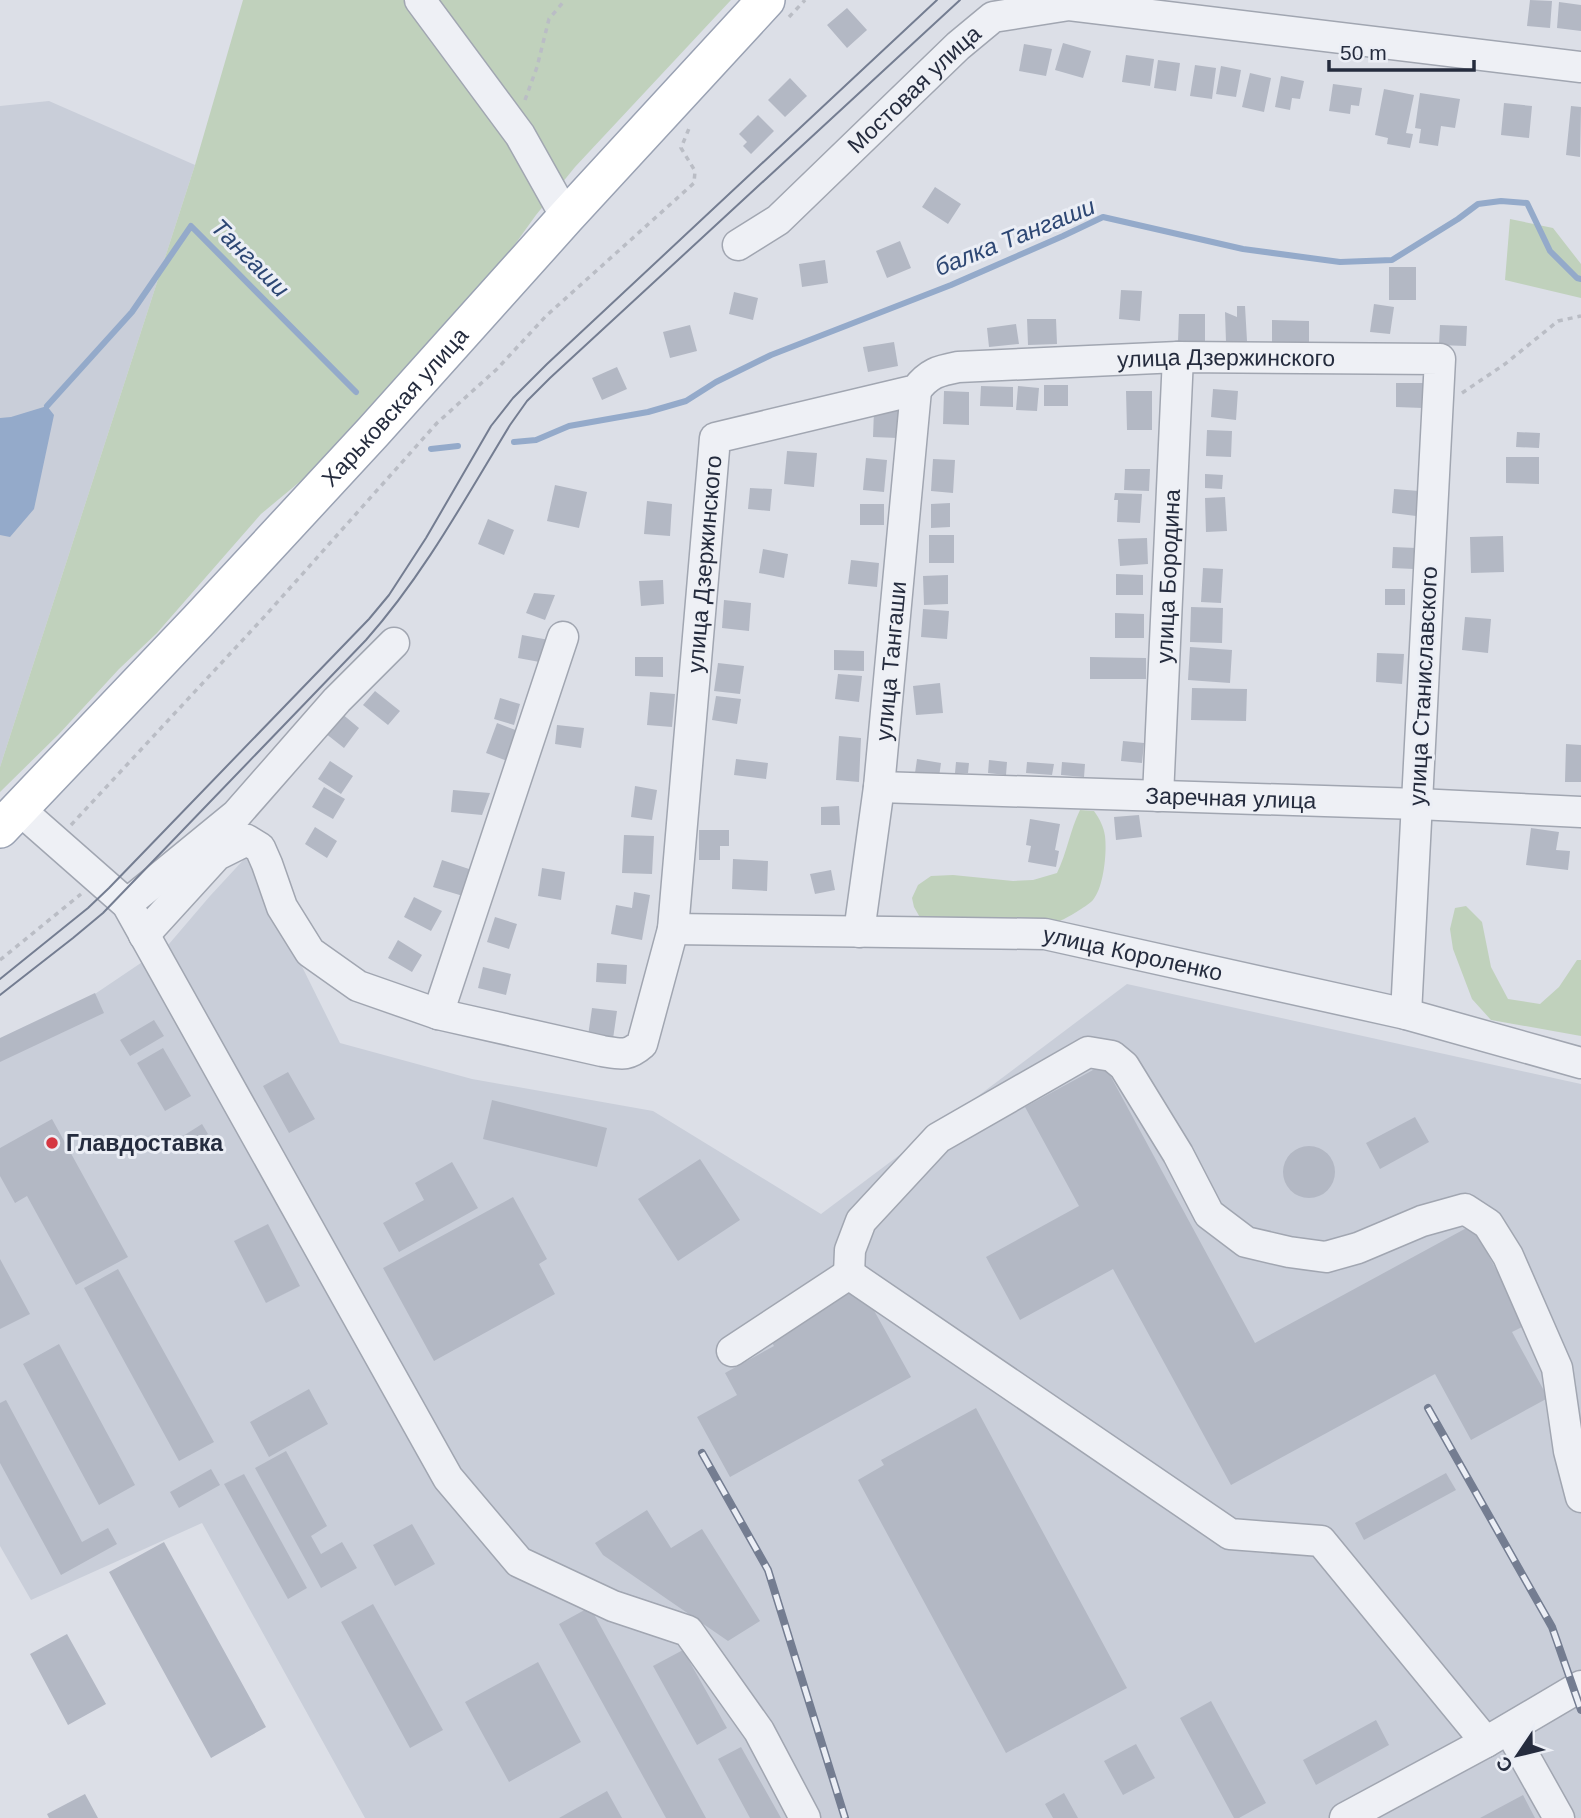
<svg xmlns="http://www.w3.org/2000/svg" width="1581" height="1818" viewBox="0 0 1581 1818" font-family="Arial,sans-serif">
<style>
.built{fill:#c9ced9}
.green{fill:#c0d1bc}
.water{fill:#94aaca}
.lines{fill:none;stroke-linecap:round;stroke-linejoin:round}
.stream{stroke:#94aaca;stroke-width:6}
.building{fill:#b3b8c4}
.minor-casing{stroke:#a1a6b1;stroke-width:33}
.major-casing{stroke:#9aa2b3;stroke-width:40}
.path{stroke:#babdc5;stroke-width:3.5;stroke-dasharray:5 5;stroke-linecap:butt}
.minor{stroke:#eef0f5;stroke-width:30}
.major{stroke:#fff;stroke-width:37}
.tram{stroke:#747d91;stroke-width:2}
.rail-casing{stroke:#747d91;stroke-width:8}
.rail{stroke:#ebeef5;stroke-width:5;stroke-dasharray:16;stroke-linecap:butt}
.poi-dot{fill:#d53742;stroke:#ebeef5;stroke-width:2.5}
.labels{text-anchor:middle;stroke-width:6;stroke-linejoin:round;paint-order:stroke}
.street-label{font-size:23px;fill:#252c3e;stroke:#ebeef5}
.poi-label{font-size:23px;font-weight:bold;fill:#252c3e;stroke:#ebeef5;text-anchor:start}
.water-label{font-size:24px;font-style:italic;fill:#2d4774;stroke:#ebeef5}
</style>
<rect width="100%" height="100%" fill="#dcdfe7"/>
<path class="built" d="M49 101 195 165 0 767V106Z
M247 856 340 1043 472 1079 653 1111 821 1214 1127 984 1581 1084V1818H365L202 1523 31 1600 0 1546V1058L169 944 210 896Z"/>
<path class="green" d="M243 0H731L575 167 536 215 493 275 314 470 261 514 157 633 119 669 59 734 0 792V767L195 165Z
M1510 219 1553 228 1581 264V298L1505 280Z
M1080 810 1094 811C1099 818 1104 827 1105 836 1107 852 1104 887 1093 900 1086 907 1064 920 1055 923L922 921 914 907 912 898 918 885 931 876 953 875 1013 881 1033 880 1057 873C1067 853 1070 830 1080 810Z
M1466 906 1482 922 1491 967 1508 999 1540 1004 1559 987 1577 960H1581V1036L1491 1020 1472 999 1453 949 1450 929 1455 908Z"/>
<path class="water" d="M47 406 54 415 34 509 10 537 0 535V418L11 417Z"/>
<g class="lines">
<path class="stream" d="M47 406 132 312 191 226 356 392
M514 442 536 440 569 426 648 412 686 401 716 382 771 355 951 285 1063 236 1103 217 1243 249 1340 262 1392 260 1458 219 1478 204 1501 201 1527 203 1550 251 1577 278 1581 279
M431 449 458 446"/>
</g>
<path class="building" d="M1530 0 1552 1 1550 28 1527 26Z
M1559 2 1581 5V31L1557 28Z
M847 8 867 30 847 48 827 25Z
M1063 43 1091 51 1083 78 1055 70Z
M1024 44 1052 49 1046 76 1019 71Z
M1126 55 1154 59 1150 86 1122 82Z
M1158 60 1180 63 1176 91 1154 88Z
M1195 65 1216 68 1212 99 1190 96Z
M1221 66 1241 70 1236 97 1216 94Z
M1250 73 1271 78 1264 112 1242 107Z
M1281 76 1304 81 1300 99 1292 98 1290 110 1275 107Z
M790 78 807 96 785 117 768 100Z
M1333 84 1362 88 1359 106 1351 105 1350 114 1329 111Z
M1384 89 1414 95 1406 133 1413 134 1410 148 1387 144 1388 138 1375 135Z
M1420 93 1460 99 1455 128 1441 126 1438 146 1419 143 1421 129 1415 128Z
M1504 103 1532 106 1529 138 1501 135Z
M1571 106 1581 107 1580 157 1566 155Z
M758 115 774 131 751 154 743 146 747 142 739 134Z
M935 187 961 204 948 224 922 207Z
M900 241 911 268 887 278 876 251Z
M825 260 828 283 802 287 799 264Z
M1389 267H1416V300H1389Z
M1121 290 1142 291 1140 321 1119 319Z
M734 292 758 298 753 320 729 314Z
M1374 304 1394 307 1390 334 1370 332Z
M1237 306H1245L1247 341 1226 342 1225 312 1237 317Z
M1179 314H1205V342L1178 341Z
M1027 319H1056L1057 344 1028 345Z
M1272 320 1309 321V342H1272Z
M1016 324 1019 344 989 347 987 328Z
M690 325 697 351 670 358 663 332Z
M1440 325 1467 326 1466 346 1439 345Z
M894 342 898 366 868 372 863 347Z
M617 367 627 389 602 400 592 378Z
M1396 383H1423V408L1396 407Z
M1044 385H1068V406H1044Z
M981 386 1013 387V407L980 406Z
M1018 386 1039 388 1037 411 1016 410Z
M1213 389 1238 391 1236 420 1211 417Z
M944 391 969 392V425L943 424Z
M1126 391H1152V430H1127Z
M874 410 899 411 898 438 873 437Z
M1207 430 1232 431 1231 457 1206 456Z
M1517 432 1540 433 1539 448 1516 447Z
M787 451 817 453 814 487 784 484Z
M1506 457H1539V484L1506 483Z
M866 458 887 460 884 492 863 490Z
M933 459 955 460 953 493 931 491Z
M1125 469H1150L1149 491 1124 490Z
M1205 474 1223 475 1222 489 1205 488Z
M555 485 587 492 579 528 547 521Z
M750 488 772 489 770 511 748 509Z
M1394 489 1419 491 1416 516 1392 513Z
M1115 493 1142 494 1140 523 1117 522 1118 500H1114Z
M1225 497 1227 531 1206 532 1205 498Z
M647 501 672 504 670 536 644 534Z
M950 503V527L931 528V504Z
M860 504H884V525H860Z
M488 519 514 530 504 555 478 544Z
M929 535H954V563H929Z
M1503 536 1504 572 1471 573 1470 537Z
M1147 538 1148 564 1120 566 1118 539Z
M1393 547 1416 548 1414 569 1392 568Z
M763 549 788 554 784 578 759 573Z
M851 560 879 563 877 587 848 584Z
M1203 568 1223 569 1221 603 1201 602Z
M1116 574 1143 575V595H1116Z
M948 575V604L924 605 923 576Z
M663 580 664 604 641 606 639 581Z
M1385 589H1405V605H1385Z
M534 593 555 595 545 620 526 613Z
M724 600 751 603 749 631 722 628Z
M1191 607 1223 608 1222 643 1190 642Z
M923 609 949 611 947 639 921 637Z
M1115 613 1144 614V638H1115Z
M1465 617 1491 619 1488 653 1462 650Z
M522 635 549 640 545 663 518 658Z
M1190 647 1232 650 1230 683 1188 680Z
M834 650 864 651V671L834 670Z
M1377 653 1404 654 1402 684 1376 682Z
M635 657H663V677L635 676Z
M1090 657 1146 658V679H1090Z
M718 663 744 666 740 694 714 691Z
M838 674 862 676 859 702 835 699Z
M940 683 943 713 916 715 913 686Z
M1192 688 1247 689 1246 721 1191 720Z
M375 691 400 711 388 725 363 705Z
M650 692 675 694 672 727 647 725Z
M716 696 741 699 737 724 712 720Z
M500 698 520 704 514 725 494 719Z
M341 713 359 728 344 748 325 733Z
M497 723 521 732 510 762 486 753Z
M557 725 584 728 581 748 555 744Z
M839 736 861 738 859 782 836 780Z
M1123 741 1144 743 1142 763 1121 761Z
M1566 744 1581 745V782H1565Z
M736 759 768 763 766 779 734 775Z
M917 759 941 763 938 784 914 780Z
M989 760 1007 762 1006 775 988 773Z
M330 761 353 776 341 794 318 779Z
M956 762 969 763 968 773H955Z
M1027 762 1054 764 1052 775 1026 773Z
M1062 762 1085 764 1084 777 1061 775Z
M635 786 657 790 652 820 631 817Z
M324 787 345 799 333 819 312 807Z
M453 790 490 793 482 815 451 812Z
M839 806 840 825H821V807Z
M1139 815 1142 837 1116 840 1114 817Z
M1030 819 1060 824 1055 850 1059 851 1056 867 1028 862 1031 846 1026 845Z
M315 827 337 841 327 858 305 844Z
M1531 828 1559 832 1556 850 1570 851 1568 870 1526 865Z
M699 830H729V846H720V860H699Z
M624 835 654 836 652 874 622 873Z
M733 859 768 861 767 891 732 889Z
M442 860 472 870 463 896 433 887Z
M542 868 565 872 561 900 538 896Z
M831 870 835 890 815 894 810 874Z
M634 892 650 895 642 940 611 934 616 905 632 908Z
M414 897 442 911 431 931 404 917Z
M495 917 517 924 509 949 487 942Z
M398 940 422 955 412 972 388 958Z
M597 963 627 965 626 984 596 982Z
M483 967 511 974 506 995 478 988Z
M95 993 104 1013 0 1062V1038Z
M592 1008 617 1011 613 1039 588 1036Z
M154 1020 164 1036 130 1056 120 1040Z
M163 1048 191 1096 165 1111 137 1063Z
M1104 1064 1255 1343 1472 1225 1526 1325 1512 1332 1548 1398 1471 1440 1435 1374 1231 1485 1113 1269 1020 1320 986 1257 1079 1206 1025 1107Z
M288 1072 315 1119 289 1133 263 1086Z
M492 1100 607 1128 597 1167 483 1139Z
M1415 1117 1429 1142 1380 1169 1366 1143Z
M52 1119 128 1257 76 1285 27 1196 15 1203 0 1176V1148Z
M202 1124 208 1134 189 1145 183 1136Z
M1283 1172a26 26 0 1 1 52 0a26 26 0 1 1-52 0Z
M700 1159 740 1220 678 1261 638 1199Z
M452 1162 478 1208 399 1252 383 1223 424 1200 415 1183Z
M513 1197 547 1259 539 1264 555 1294 434 1361 383 1268Z
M268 1224 300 1286 266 1303 234 1241Z
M0 1259 30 1314 0 1329Z
M118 1269 214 1442 179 1461 84 1288Z
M861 1287 911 1377 730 1477 697 1417 737 1395 725 1373 774 1346 769 1337Z
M59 1344 135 1485 99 1505 23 1364Z
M309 1389 328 1424 269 1457 250 1422Z
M6 1400 82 1542 108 1528 117 1544 61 1575 0 1463V1403Z
M976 1408 1127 1688 1006 1753 858 1480 884 1465 881 1460Z
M286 1451 327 1526 311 1536 321 1554 342 1542 357 1568 321 1588 255 1468Z
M211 1469 220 1485 179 1508 170 1492Z
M1446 1473 1456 1490 1364 1540 1355 1523Z
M244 1474 307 1588 288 1599 224 1484Z
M647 1510 671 1548 702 1529 760 1621 728 1641 603 1555 595 1543Z
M412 1524 435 1564 395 1586 373 1545Z
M164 1542 266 1727 211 1758 109 1572Z
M373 1604 443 1730 410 1748 341 1622Z
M590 1607 706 1818H666L559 1624Z
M67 1634 106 1704 68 1725 30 1654Z
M683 1650 727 1728 697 1745 653 1666Z
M538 1662 581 1742 509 1782 465 1702Z
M1211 1701 1266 1803 1239 1818H1234L1180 1718Z
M1376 1720 1389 1745 1316 1785 1303 1760Z
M1136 1744 1155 1778 1123 1795 1104 1761Z
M741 1747 781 1818H750L718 1759Z
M607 1791 622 1818H559Z
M1064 1793 1078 1818H1053L1045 1804Z
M85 1794 98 1818H49L47 1814Z
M1523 1795 1535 1818H1480Z"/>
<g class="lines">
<defs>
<g id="minor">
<path d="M420 0 520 135 566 217"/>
<path id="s1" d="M738 245 778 220 958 46 993 17 1069 5 1581 67"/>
<path id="s2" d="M879 787 1418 804 1581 812"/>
<path id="s3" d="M1158 796 1178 357"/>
<path d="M19 809 127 904 448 1478 519 1562 613 1606 688 1631 759 1731 805 1818"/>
<path d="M127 904 237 814 337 700 394 643"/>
<path id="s4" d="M673 929 1045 934 1406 1014 1581 1063"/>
<path id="s5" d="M859 932 879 787 916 390"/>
<path id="s6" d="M144 935 217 855 247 840 260 848 267 864 282 907 310 952 358 986 438 1014 602 1051C621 1054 627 1057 642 1044L673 929 715 438 916 390C929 373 938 371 958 367L1178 357 1440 359 1406 1014"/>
<path d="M438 1014 563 637"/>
<path d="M849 1274 850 1250 861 1221 938 1138 1088 1052 1112 1056 1124 1066 1178 1154 1209 1214 1246 1242 1289 1252 1326 1257 1358 1248 1422 1221 1465 1209 1488 1224 1508 1256 1557 1368 1569 1451 1581 1497"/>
<path d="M732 1351 849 1274 1230 1534 1321 1541 1486 1742 1581 1686"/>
<path d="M1509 1729 1559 1818"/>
<path d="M1345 1818 1486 1742"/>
</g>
<g id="major">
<path id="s7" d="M0 829 198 621 373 432 566 217 766 0"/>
</g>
</defs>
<use href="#minor" class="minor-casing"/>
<use href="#major" class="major-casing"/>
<path class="path" d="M789 17 805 0
M525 100 537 67 549 19 565 0
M1462 393 1505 364 1558 321 1581 316
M71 825 265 616 437 423 497 369 546 316 694 183 695 171 681 148 690 126
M0 960 81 894"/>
<use href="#minor" class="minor"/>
<use href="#major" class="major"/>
<path class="tram" d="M0 979 88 908 109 888 369 619 389 595 426 538 491 426 513 398 547 364 937 0
M0 995 73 938 103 913 366 640C423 576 465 499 510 425L527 401 550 378 960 0"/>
<defs>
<path id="rail" d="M1428 1408 1552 1627 1581 1710
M702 1453 768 1570 845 1818"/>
</defs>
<use href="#rail" class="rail-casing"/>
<use href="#rail" class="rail"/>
</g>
<circle class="poi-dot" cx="52" cy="1143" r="7"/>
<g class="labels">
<g class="street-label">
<text dy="8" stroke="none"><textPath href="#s1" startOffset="236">Мостовая улица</textPath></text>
<text dy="8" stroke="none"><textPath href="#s6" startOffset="1764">улица Дзержинского</textPath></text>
<text dy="8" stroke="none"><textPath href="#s7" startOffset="578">Харьковская улица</textPath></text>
<text dy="8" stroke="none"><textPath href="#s6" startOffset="1113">улица Дзержинского</textPath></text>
<text dy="8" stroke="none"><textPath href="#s3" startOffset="220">улица Бородина</textPath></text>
<text dy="8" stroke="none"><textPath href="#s5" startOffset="273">улица Тангаши</textPath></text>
<text transform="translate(1423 686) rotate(-87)" y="8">улица Станиславского</text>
<text dy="8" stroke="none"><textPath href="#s2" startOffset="352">Заречная улица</textPath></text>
<text dy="8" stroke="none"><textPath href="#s4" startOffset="462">улица Короленко</textPath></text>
</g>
<g class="poi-label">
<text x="66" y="1151">Главдоставка</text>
</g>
<g class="water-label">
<text transform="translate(1015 237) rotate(-22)" y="8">балка Тангаши</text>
<text transform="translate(250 258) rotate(45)" y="8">Тангаши</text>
</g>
</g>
<g transform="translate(1518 1755) rotate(235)" stroke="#ebeef5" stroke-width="5" paint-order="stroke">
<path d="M0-5L12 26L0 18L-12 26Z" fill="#252c3e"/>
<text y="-10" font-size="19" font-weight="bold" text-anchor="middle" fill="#252c3e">С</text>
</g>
<path d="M1329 60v10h145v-10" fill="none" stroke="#252c3e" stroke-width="3.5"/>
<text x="1340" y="60" font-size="21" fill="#252c3e" stroke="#ebeef5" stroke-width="5" paint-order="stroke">50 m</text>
</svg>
